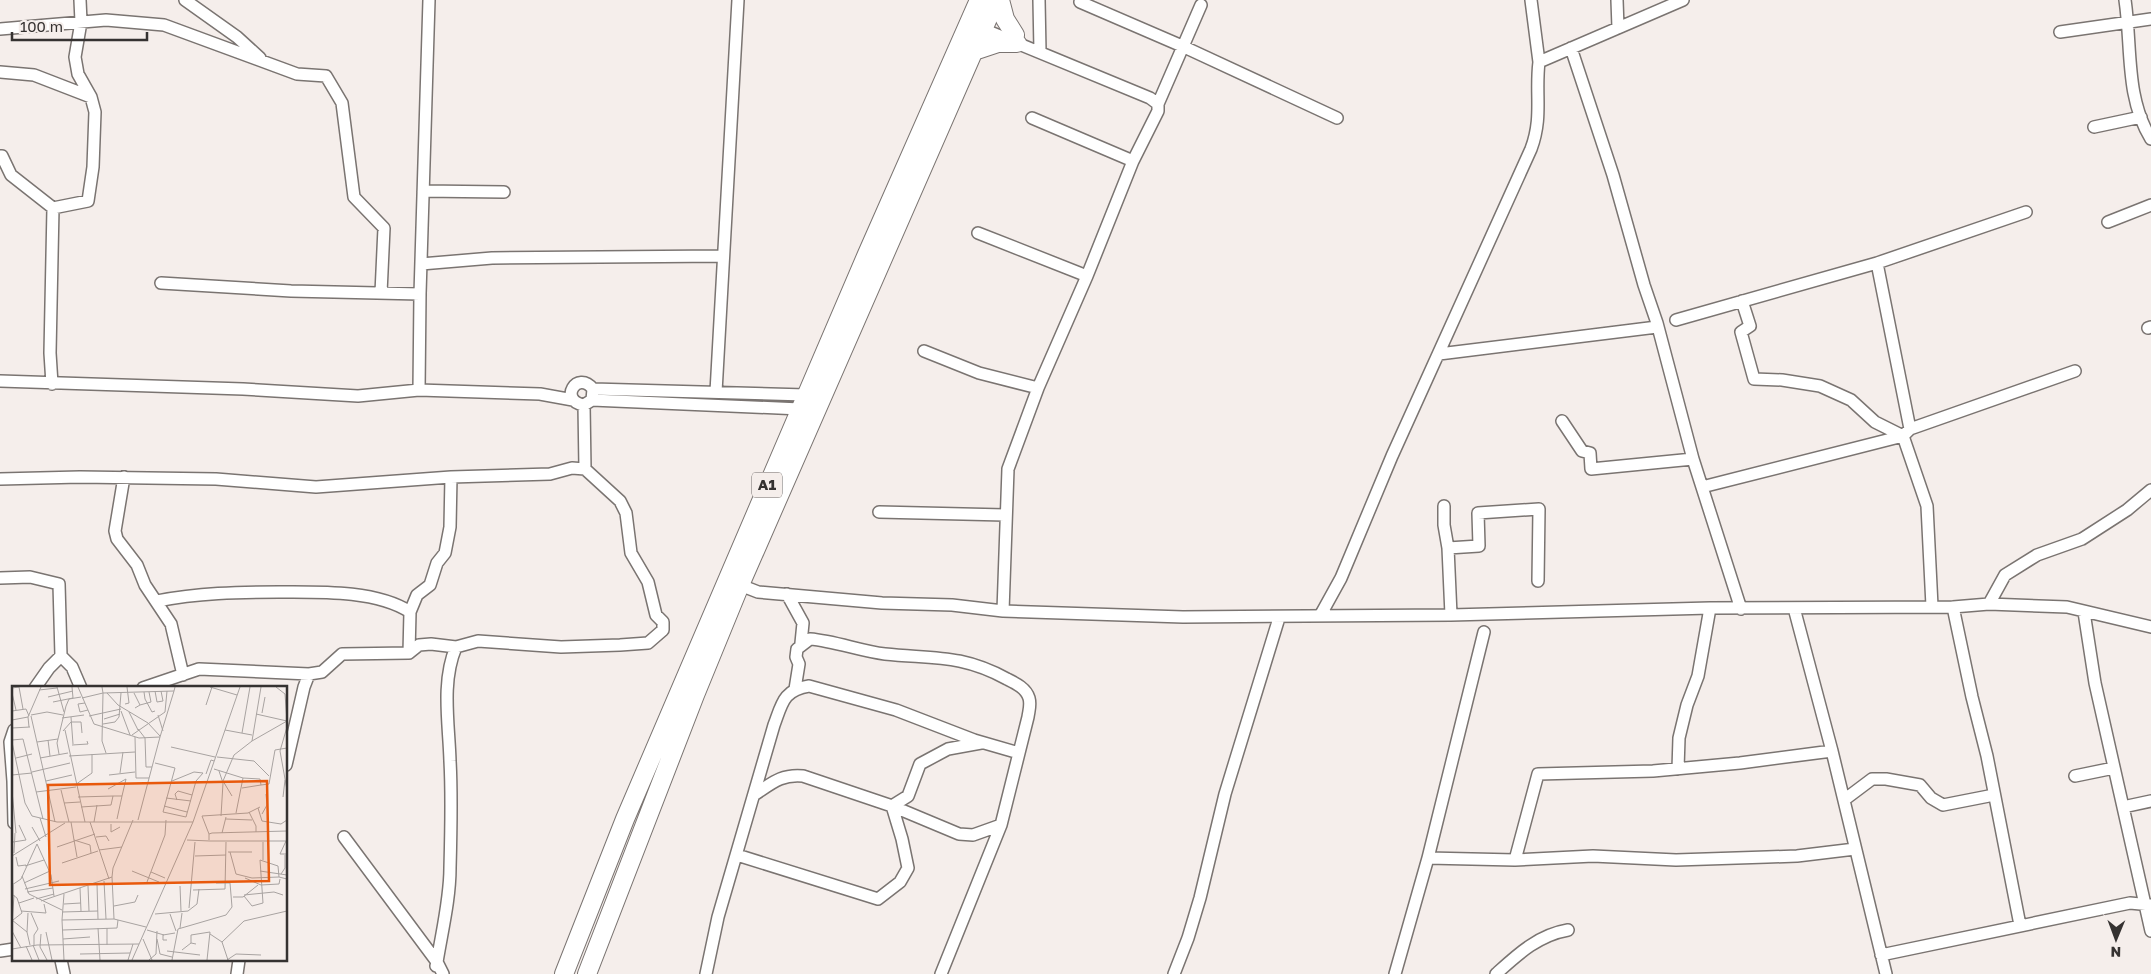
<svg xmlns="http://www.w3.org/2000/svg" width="2151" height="974" viewBox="0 0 2151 974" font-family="'Golos Text',sans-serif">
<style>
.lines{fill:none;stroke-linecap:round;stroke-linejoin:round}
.minor-casing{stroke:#7a7471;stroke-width:14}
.trunk-casing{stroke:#7a7471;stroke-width:20}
.minor{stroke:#fff;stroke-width:11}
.trunk{stroke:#fff;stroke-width:18}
.labels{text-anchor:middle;stroke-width:4;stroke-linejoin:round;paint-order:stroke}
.shield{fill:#f5eeeb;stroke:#6f6a69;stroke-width:1}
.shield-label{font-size:15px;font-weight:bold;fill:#353231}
.inset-road{fill:none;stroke:#a8a3a1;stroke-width:1}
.view{fill:#e8590c;fill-opacity:0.15;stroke:#e8590c;stroke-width:2.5}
.inset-edge{fill:none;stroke:#353231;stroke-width:2.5}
</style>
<rect width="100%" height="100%" fill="#f5eeeb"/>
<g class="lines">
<defs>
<path id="minor" d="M185 0 237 37 260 58
M1039 0 1040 51
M1531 0 1539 62
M1617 0 1618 28
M2125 0C2132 47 2125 97 2151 139
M1080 2 1182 46 1337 118
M978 27 1150 98 1158 104
M0 29 106 20 164 25 297 74 326 76 342 103 354 197 384 228 381 293
M2060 32 2151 19
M1571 48 1613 175 1644 285 1657 323 1693 459 1741 609
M0 72 34 75 91 97
M1032 118 1133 161
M2094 127 2141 117
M0 156H2L11 175 53 208 88 201 93 167 95 112 91 97 78 74 75 57 81 22 80 0
M423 191 504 192
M2108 222 2151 205
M978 233 1087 276
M1877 263 1910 429
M421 264 492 258 723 256
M161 283 291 291 420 294
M1742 301 1750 326 1741 332 1754 379 1782 380 1820 386 1851 400 1875 422 1903 436 1927 506 1932 606
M1676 320 1877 263 2026 212
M2148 328 2151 327
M924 351 979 373 1038 388
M1439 354 1657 327
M0 381 243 389 358 396 419 390 540 394 573 400
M52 384 50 353 53 208
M593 389 806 395
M419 390 420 294 429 0
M716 392 738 0
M592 400 593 389C577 369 558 401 584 405L592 400 800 409
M1562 421 1582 451 1590 453 1591 469 1693 459
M124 477 115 531 117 539 137 565 145 585 171 624 183 675
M0 479 80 477 216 479 316 487 451 477 550 474 572 468 585 469 584 405
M1702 487 1903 436 1910 429 2075 371
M1444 506V525L1448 548 1451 615
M879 512 1005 515
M1448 548 1479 546 1478 513 1539 509 1538 581
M0 578 30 577 59 584 61 656 72 667 81 688
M740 585 758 592 882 603 952 605 1003 611 1183 617 1451 615 1710 608 1953 607 1989 604 2067 607 2151 627
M787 594 803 623 801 643
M157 601C198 593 238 592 279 592 319 592 376 590 410 612
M1989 604 2005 575 2037 555 2082 539 2127 510 2151 490
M1953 607 1972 697 1987 756 2020 925
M1794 608 1832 751 1886 974
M1003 611 1008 469 1038 388 1087 276 1133 161 1158 111V104L1201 5
M2084 612 2095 683 2151 931
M1320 616 1341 578 1392 456 1531 149C1543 117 1535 94 1539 62L1683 0
M409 653 410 612 417 595 430 585 437 563 445 553 450 527 451 477
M35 688 49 668 61 656
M143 688 199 669 309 674 322 672 342 654 409 653 419 645 431 644 456 647 478 641 561 647 620 645 648 643 663 630V622L656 615 648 582 631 553 626 513 620 501 585 469
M795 689 799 664 796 657 797 649 810 639C835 641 860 651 885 654 933 659 961 654 1007 679 1015 683 1026 688 1029 698 1031 705 1029 710 1028 717L1001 825 941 974
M14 730 10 742 13 781 14 823
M286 765 304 687 309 674
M1678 769 1679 738 1687 705 1698 676 1710 608
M2075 776 2114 768
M754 795C772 783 781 774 803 776L892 806 959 834 973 835 1001 825
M1844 800 1872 779H1886L1920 785 1931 798 1943 805 1994 795
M892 806 908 796 920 764 948 749 981 743
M2123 807 2151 801
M344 837 437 962 436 966
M737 855 878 899 900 882 908 868 902 839 892 806
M1428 858 1484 632
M1515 860 1593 856 1676 860 1767 857 1797 856 1855 849
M0 951 14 949
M1881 955 2130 903 2151 905
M61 960 64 974
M237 974 239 960
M443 974 437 962C442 931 450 899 450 868 451 832 452 796 450 761 449 724 441 682 456 647
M706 974 718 917 774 725C782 704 783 690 809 686L896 710 974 740 1019 753
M1174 974 1188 938 1200 898 1225 794 1279 618
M1395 974 1428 858 1515 860 1538 774 1653 771 1740 763 1832 751
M1496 974C1517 955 1538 935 1568 930"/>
<path id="trunk" d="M1000 0 1005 19 1015 35
M974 51 998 43H1017
M564 974 625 819 867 254 979 0
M587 974 695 695 740 585 996 0"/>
</defs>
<use href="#minor" class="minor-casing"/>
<use href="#trunk" class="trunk-casing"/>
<use href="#minor" class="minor"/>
<use href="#trunk" class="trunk"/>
</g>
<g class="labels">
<rect class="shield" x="752" y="472.5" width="30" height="25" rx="4"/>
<g class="shield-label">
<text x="767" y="490">A1</text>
</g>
</g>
<g transform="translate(12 686)">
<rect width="275" height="275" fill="#f5eeeb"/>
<path class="inset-road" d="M45 1 52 26M66 1 82 38 127 52 148 51 162 5M198 1 225 9M0 2 7 1 11 23M27 4 45 2M143 5 145 16 151 15 149 5M132 6 133 13 140 26 143 25M0 7 4 24M95 7 106 19 136 37 148 50M122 7 128 19 123 22M36 11 61 5M70 12 91 7 90 1M41 16 61 12 60 1M73 17 66 18 68 26 76 24M113 18 117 17 115 1M128 19 139 16 137 6M194 19 200 1M0 25 14 23 17 30M109 25 118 49M117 26 126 44M250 27 253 11M244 28 275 35M19 29 35 26 51 29M146 29 151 45M19 30 43 136M77 30 109 23M59 31 61 58M50 32 72 29M92 33 108 28M0 34 16 31M91 38 103 36 107 31 109 7M17 41 16 31 29 1M275 41 268 65 275 104M0 42 18 41M53 44 73 136M213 44 240 49M51 45 59 36H69L70 47M230 47 238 1M120 49 153 26 155 5M123 51 124 92H137M0 54 11 53 31 133M36 54 38 70M240 55 275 35 273 8 264 1M0 56 13 117 20 130 45 136H181M25 56 46 53M60 59 76 58 75 55M159 61 203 71M94 67 90 55 91 7 162 5 163 1M47 68 45 57 54 20 57 13 69 11M57 70 123 66M205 71 242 75 257 90M4 72 20 68M28 72 56 67M143 77 163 82 151 126 174 131M140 81 148 51M202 83 231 92 224 127M207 85 211 97 209 130M20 86 58 77M108 87 111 66M194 88 199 74 202 75M0 89 20 87M97 89 123 86M231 92 248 93 249 99 257 98 263 64 275 62M34 95 60 89M160 95 182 86 191 87M63 99 80 87V68M230 102 249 99M96 103 114 93M49 104 57 136M0 105 4 147M24 106 64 101M220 110 211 95 222 69 240 55 249 1M66 111 101 110M271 111 273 94M154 112 179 115M165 114 163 108 166 105 180 109M52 117 68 116M152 120 175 126M69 121 99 119 101 110H110L114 93M246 122 250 135 269 138 275 134M237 126 244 140V146M250 128 255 119 254 108M174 131 184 95 191 87M28 132 34 151M105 133 110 110M214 133 240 134M126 134 140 81H134L133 52 126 43M59 136 62 154 78 159 79 167M78 136 97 193M82 136 85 119M99 138V146L108 141M20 141 28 155M210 147 214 131M197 148 190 130 236 127 248 121M84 151 94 150 97 155M62 154 65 171M175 154 198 155M197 154V148L200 147 275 145M198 155H275M274 155 268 168H275M1 156 14 154 7 139M251 156V174M25 158 39 189 42 210M45 161 83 148M87 164 110 161M216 166H240M218 166 224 188 240 192 267 191 275 193M2 167 3 147M0 170 53 137M183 170 214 169M4 171 6 180 14 179M50 177 86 165M13 180 32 174M120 185 147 196M248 185 275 189M139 186 153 192M269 188 273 182V169M10 190 17 208 50 224M100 191 102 233M233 192 249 199 267 198 268 193M92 195 94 233M135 196 153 149 154 134M12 197 38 185M85 198 86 233M0 199 9 193 25 158M1 199V209L5 212 10 227 1 234M76 200 77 225M168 200 169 225M68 202 69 225M13 203 47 195M181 204 213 203 214 156M15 206 41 202M232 209 262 206 271 209M232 210 240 220 251 217 248 174 266 180 267 191M221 211H231L246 199M24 213 42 208M29 215 100 191 101 182 121 134M7 217 22 212M52 218 69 217M102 220 123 216 126 209M177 222 183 156M9 225 34 227 32 218M50 226 86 225M19 227 26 243 22 249V259M143 228 176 225 185 218 187 203M158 228 164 245M0 234 15 246 18 259M50 234 52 208M0 239 2 209M86 242 88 274M95 242V259M168 242 170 227M51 244 105 242 106 234M135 244 152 249M0 245 9 262M15 246 16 227M34 246 40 274M29 248 28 261 35 274M198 248 210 256 216 274M51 253 78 251M131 253 140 274M145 253 148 268 160 271M155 254H151V249L163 247M210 256 232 235 275 225M179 257V249L198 246 195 274M21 259 27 274M14 260 20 274M0 263 25 259 127 258M170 264 179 257 184 258M155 265 188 269M68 268 118 267M52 274 50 234 102 233 134 241M116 274 121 258M120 274 181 136 228 1M137 274 144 268 145 245M160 274 166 243 214 229 220 221 218 197H204M215 274 224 268 249 269"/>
<path class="view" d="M255 95 257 195 38 199 36 99Z"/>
<rect width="275" height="275" class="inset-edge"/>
</g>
<g transform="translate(2116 939) rotate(181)" stroke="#f5eeeb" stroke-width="4" paint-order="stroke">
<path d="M0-4L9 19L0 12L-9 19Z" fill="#353231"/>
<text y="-8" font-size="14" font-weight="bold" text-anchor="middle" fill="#353231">N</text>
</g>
<path d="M12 32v8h135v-8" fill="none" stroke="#353231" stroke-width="2.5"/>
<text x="20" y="32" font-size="15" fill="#353231" stroke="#f5eeeb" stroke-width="4" paint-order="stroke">100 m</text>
</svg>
